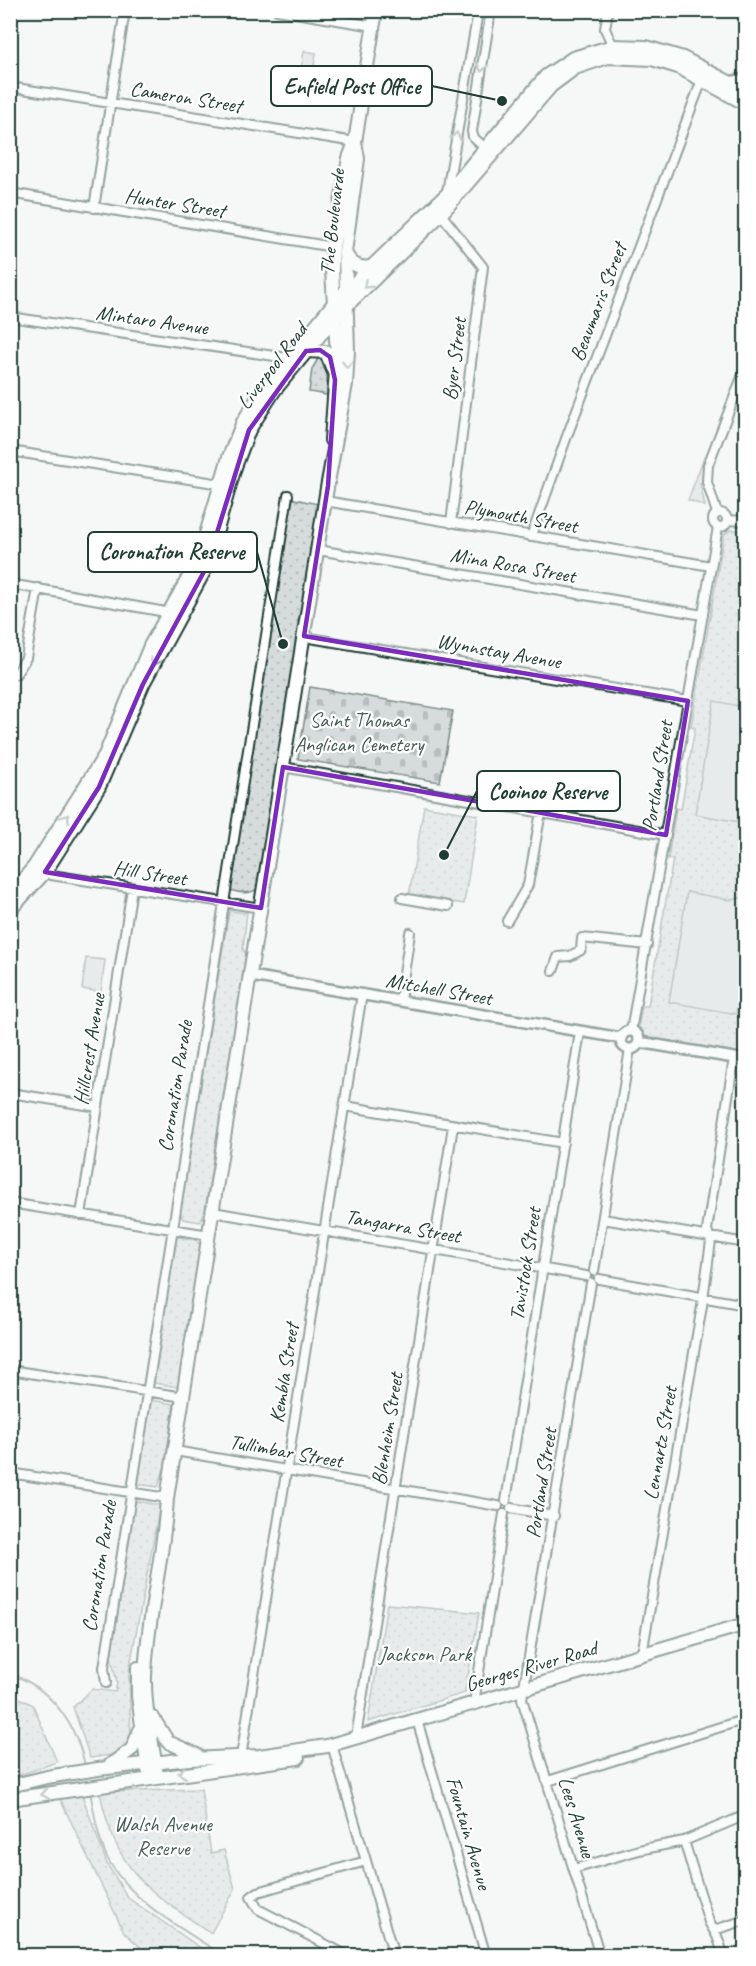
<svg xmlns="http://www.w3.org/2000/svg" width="756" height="1966" viewBox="0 0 756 1966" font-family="Caveat,sans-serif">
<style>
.grass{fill:url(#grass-dots);stroke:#7a8c88;stroke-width:1.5}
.cemetery{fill:url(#cemetery-stones);stroke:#7a8c88;stroke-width:1.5}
.pitch{fill:#d6dcdb;stroke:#7a8c88;stroke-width:1.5}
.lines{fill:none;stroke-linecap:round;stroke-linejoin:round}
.stream{stroke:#72857f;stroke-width:2}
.minor-casing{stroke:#1f3d34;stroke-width:12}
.tertiary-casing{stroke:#1f3d34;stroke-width:14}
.primary-casing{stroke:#1f3d34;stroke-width:16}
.trunk-casing{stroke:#1f3d34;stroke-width:16}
.minor{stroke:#fff;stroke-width:8}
.tertiary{stroke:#fff;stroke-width:9}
.primary{stroke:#fff;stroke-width:12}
.trunk{stroke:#fff;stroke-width:12}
.oneway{stroke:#8f9e9a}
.marked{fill:none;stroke:#7b2cbf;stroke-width:4.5;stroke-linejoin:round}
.labels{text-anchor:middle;stroke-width:4.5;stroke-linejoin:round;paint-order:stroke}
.street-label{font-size:21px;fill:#1f3d34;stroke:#fff}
.park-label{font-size:21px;fill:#445d55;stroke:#fff}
.leader{fill:none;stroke:#1f3d34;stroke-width:2}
.callout-dot{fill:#1f3d34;stroke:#fff;stroke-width:2}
.callout{fill:#fff;stroke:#1f3d34;stroke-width:2}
.callout-label{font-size:22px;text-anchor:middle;font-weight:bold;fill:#1f3d34}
</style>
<defs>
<pattern id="grass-dots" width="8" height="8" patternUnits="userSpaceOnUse" patternTransform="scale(1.5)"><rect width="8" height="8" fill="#d6dcdb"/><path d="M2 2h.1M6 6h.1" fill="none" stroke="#b7bebd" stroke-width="1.8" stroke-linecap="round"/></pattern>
<pattern id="cemetery-stones" width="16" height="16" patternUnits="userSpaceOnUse" patternTransform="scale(1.5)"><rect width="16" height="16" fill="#d6dcdb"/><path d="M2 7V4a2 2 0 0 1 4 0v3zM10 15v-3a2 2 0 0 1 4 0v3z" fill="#b7bebd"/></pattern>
</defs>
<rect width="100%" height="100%" fill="#f6f7f7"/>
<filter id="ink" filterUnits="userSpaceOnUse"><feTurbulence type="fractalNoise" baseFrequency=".0167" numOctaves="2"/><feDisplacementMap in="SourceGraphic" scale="12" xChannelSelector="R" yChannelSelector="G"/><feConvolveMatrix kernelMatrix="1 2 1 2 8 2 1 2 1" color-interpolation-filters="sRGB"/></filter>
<g filter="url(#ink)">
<path class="grass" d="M319 357H323L327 369V395L309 392 312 369Z
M704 457 702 483H700L705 506 688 500Z
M290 498 318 504 257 889C249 895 239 893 230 890Z
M732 530H745V1054L646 1037 638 1029 642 1006H648L673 859H668L676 808 681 809 695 728 691 727 724 534Z
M424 806 478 815 464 904 409 896Z
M229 911 247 913 243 949 246 954 205 1210 200 1222 183 1219 180 1213Z
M179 1237 196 1240 201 1246 178 1387 153 1383 174 1239Z
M150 1400 174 1404 165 1466 158 1487 137 1484Z
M135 1501 160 1505 129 1671 131 1739 119 1754 90 1758 73 1707 92 1689 115 1692 117 1683 111 1657Z
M387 1604 479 1613 465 1693 368 1722Z
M10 1693 33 1705 57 1762 11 1778Z
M201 1789 211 1853 224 1850 235 1889 211 1933C147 1891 115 1870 100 1792Z
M82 1795 107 1864 128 1898 211 1955H149L124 1932 60 1799Z"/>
<path class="cemetery" d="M310 687 453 711 440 782 298 759Z"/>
<path class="pitch" d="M304 51 316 53 312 78 300 76Z
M714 701 745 707V823L695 814Z
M687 892 730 900 745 897V1001H738L736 1014 669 1002Z
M86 958 105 960 101 992 82 989Z"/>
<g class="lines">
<path class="stream" d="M10 1674C51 1687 77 1726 85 1766
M90 1792C95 1816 98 1842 110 1863 135 1905 185 1930 224 1956"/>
<defs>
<path id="minor" d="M277 10 374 26
M608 10 605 29 613 46
M10 87 355 142
M485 148 473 137 472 131 491 10
M447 192 478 12 481 10
M10 193 333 247
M94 208 125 10
M441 214 483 267 451 523
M10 317 288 358
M10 451 221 484
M325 501 711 566
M713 520a7 7 0 1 1 14 0a7 7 0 1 1-14 0Z
M717 513 707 482 708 465 746 367
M727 520 746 521
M531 537 567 436 702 80
M318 550 703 615
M10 584 171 613
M304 637 688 701
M16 674 26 658 38 588
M283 767 666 835
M41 870 51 875 261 908
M402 898 448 906
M507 921 528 885 541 812
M553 971 558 957 570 956 581 950 582 938 647 945
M400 1001 410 933
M631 1031 718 527
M10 1093 98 1107
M345 1106 563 1143
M724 1123 734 1058
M10 1203 209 1235
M213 1212 586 1276
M81 1215 132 888
M603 1219 746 1243
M594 1271 630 1049
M599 1279 746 1305
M591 1283 522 1699 600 1956
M10 1370 184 1397
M175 1451 498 1506
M10 1473 167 1498
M506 1501 580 1032
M511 1508 554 1516
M642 1654 702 1306 711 1241 707 1230 723 1127
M106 1683 104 1668 288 495
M474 1703 504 1514
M417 1720 486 1956
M356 1737 453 1126
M332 1745 394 1956
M241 1757 362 994
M548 1781 746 1719
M684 1841 709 1922 717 1936 724 1956
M574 1869 639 1850 684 1841 746 1815
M714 1930 746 1920
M348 1956 258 1909 251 1897 258 1892 366 1861"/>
<path id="tertiary" d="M729 82 746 79
M251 976 621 1038
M621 1040a9 9 0 1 1 18 0a9 9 0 1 1-18 0Z
M639 1042 746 1060"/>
<path id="primary" d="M345 252C350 264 358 269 371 267
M306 351 326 352 333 370
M331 440 337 356 332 270 333 247 349 158 355 142 376 10
M138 1668V1696L148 1770
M153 1718 168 1742 197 1755
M110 1765 132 1749 140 1730
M157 1776C153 1743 144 1709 145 1676 147 1616 164 1558 167 1498L327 488 346 384 348 351 345 252 358 159 355 142
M10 1786 47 1777 98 1769 189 1759 259 1756 327 1746 746 1624
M10 1799 298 1758"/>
<path id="trunk" d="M10 895 34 867 105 755 150 646 198 561 229 457 243 422 262 391 334 303 447 194 546 76 573 58 613 46 646 47 683 58 746 91
M10 910 45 872 99 787 143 684 206 568 235 467 249 430 274 391 335 317 441 214 551 86 575 68 608 57 652 59 678 67 746 104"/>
</defs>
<use href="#minor" class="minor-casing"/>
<use href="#tertiary" class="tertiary-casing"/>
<use href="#primary" class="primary-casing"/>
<use href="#trunk" class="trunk-casing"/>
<use href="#minor" class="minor"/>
<use href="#tertiary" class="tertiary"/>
<use href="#primary" class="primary"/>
<use href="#trunk" class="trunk"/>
</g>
<defs><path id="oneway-chevron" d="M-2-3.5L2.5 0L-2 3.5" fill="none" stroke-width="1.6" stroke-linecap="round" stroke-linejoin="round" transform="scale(1.5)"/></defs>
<g class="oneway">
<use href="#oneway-chevron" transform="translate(482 68) rotate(99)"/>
<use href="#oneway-chevron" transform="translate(456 136) rotate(-80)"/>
<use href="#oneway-chevron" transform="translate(367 285) rotate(137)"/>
<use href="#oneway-chevron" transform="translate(347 364) rotate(93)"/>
<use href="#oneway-chevron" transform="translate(154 662) rotate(116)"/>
<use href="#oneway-chevron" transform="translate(66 818) rotate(-57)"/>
<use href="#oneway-chevron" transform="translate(182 1773) rotate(173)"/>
<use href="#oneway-chevron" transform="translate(45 1794) rotate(171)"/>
</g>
</g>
<path d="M0 0H756V1966H0ZM320 350 330 357 335 380 328 486 304 636 688 701 666 835 283 767 261 908 45 872 99 787 143 684 206 568 249 430 306 351Z" fill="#f6f7f7" fill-opacity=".55" fill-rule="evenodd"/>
<path class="marked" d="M320 350 330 357 335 380 328 486 304 636 688 701 666 835 283 767 261 908 45 872 99 787 143 684 206 568 249 430 306 351Z"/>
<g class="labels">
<g class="street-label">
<text transform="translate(186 97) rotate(9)" y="7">Cameron Street</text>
<text transform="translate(175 203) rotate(9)" y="7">Hunter Street</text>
<text transform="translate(332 222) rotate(-84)" y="7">The Boulevarde</text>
<text transform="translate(598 302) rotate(-69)" y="7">Beaumaris Street</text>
<text transform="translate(152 320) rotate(8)" y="7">Mintaro Avenue</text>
<text transform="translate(454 359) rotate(-83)" y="7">Byer Street</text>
<text transform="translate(272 366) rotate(-53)" y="7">Liverpool Road</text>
<text transform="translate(521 516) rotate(10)" y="7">Plymouth Street</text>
<text transform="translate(513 565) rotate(10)" y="7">Mina Rosa Street</text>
<text transform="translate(499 651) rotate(10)" y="7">Wynnstay Avenue</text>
<text transform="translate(657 776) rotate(-81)" y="7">Portland Street</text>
<text transform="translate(150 873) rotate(9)" y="7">Hill Street</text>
<text transform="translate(439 989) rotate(10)" y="7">Mitchell Street</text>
<text transform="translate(89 1049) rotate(-81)" y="7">Hillcrest Avenue</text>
<text transform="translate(175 1086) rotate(-81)" y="7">Coronation Parade</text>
<text transform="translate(403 1226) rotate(10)" y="7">Tangarra Street</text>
<text transform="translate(525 1264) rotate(-81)" y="7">Tavistock Street</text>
<text transform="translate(284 1373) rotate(-81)" y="7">Kembla Street</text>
<text transform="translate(387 1429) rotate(-81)" y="7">Blenheim Street</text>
<text transform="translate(660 1443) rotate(-80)" y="7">Lennartz Street</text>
<text transform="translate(286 1451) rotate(10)" y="7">Tullimbar Street</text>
<text transform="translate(541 1483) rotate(-81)" y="7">Portland Street</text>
<text transform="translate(99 1566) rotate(-81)" y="7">Coronation Parade</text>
<text transform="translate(531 1666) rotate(-16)" y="7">Georges River Road</text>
<text transform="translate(577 1817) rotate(73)" y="7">Lees Avenue</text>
<text transform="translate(469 1833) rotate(74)" y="7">Fountain Avenue</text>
</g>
<g class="park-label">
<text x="359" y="727">Saint Thomas<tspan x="359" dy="24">Anglican Cemetery</tspan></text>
<text x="425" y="1661">Jackson Park</text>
<text x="163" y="1831">Walsh Avenue<tspan x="163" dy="24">Reserve</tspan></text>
</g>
</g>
<path class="leader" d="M502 101L432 86M283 644L257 552M444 855L477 791"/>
<g class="callout-dot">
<circle cx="502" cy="101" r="6"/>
<circle cx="283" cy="644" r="6"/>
<circle cx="444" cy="855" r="6"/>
</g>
<g class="callout">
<rect x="271" y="66" width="161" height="40" rx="6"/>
<rect x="88" y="532" width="169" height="40" rx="6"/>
<rect x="477" y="771" width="143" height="40" rx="6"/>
</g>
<g class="callout-label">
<text x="352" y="94">Enfield Post Office</text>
<text x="172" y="559">Coronation Reserve</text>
<text x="548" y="799">Cooinoo Reserve</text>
</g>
<rect width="756" height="1966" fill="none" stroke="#fff" stroke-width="36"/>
<rect x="18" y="18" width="720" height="1930" fill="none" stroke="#1f3d34" stroke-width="2" filter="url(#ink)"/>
</svg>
